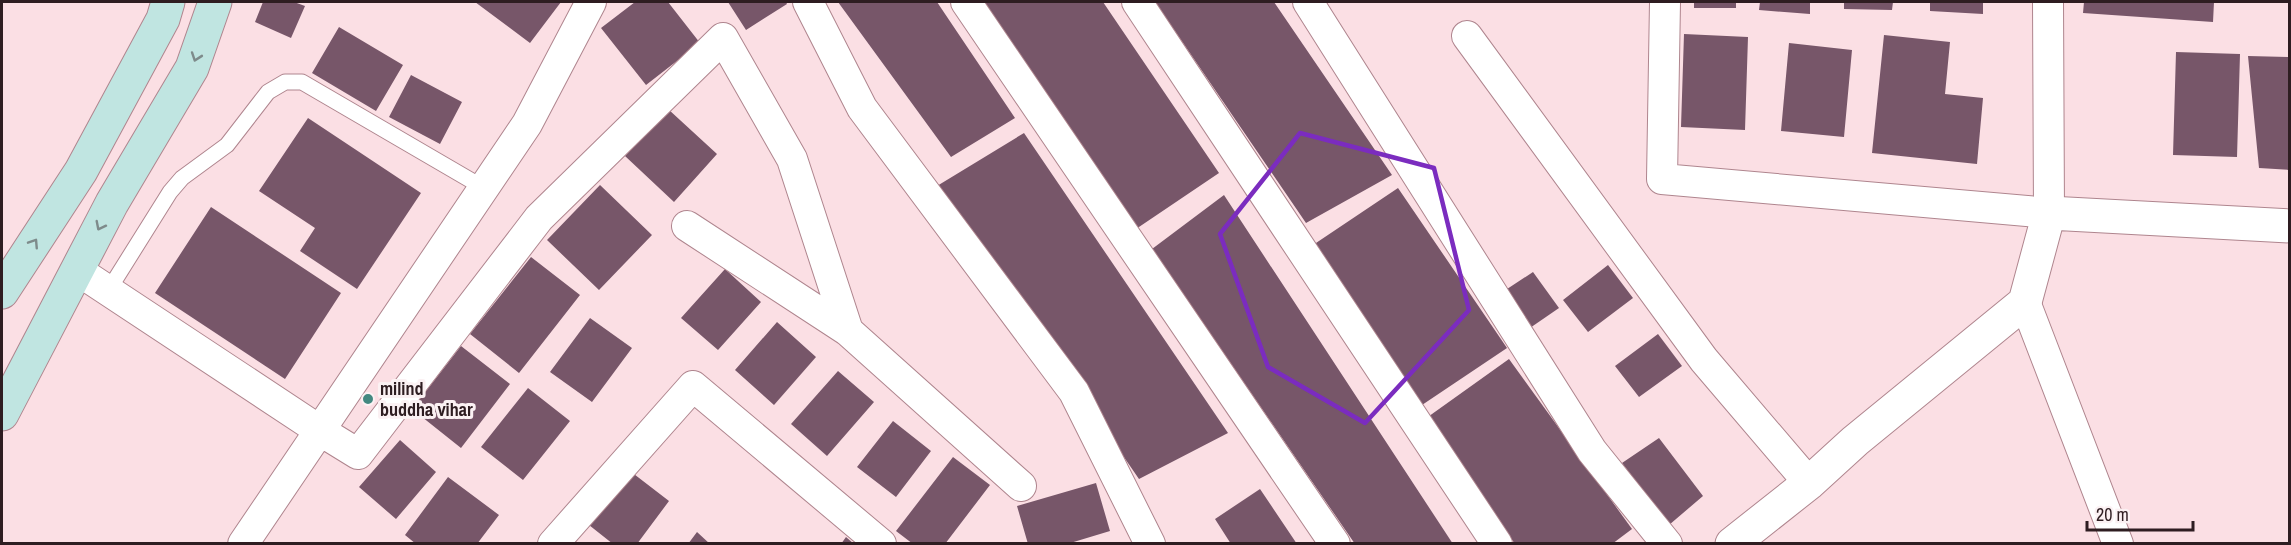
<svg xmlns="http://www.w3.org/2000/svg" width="2291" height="545" viewBox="0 0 2291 545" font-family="'Archivo Narrow',sans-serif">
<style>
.building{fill:#775669}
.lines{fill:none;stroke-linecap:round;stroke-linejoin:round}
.service-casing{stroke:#af858e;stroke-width:17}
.minor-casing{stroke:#af858e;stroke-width:32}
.tertiary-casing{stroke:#af858e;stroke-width:35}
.secondary-casing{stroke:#af858e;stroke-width:35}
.service{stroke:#fff;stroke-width:15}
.minor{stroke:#fff;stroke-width:30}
.tertiary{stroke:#fff;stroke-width:33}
.secondary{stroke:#c0e5e1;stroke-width:33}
.oneway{stroke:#7e8b8b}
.marked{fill:none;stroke:#7b2cbf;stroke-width:4.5;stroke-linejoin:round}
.poi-dot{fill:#438880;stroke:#fbf1f3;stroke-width:2}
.labels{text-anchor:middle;stroke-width:6;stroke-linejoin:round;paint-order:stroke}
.poi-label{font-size:18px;font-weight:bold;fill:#2e1d21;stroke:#fbf1f3;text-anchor:start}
</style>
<rect width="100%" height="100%" fill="#fbdfe4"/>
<path class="building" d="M263 2H294L305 6 291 38 255 22Z
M475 2H561L530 43Z
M635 2H668L700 43 646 85 601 28Z
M728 2H786L787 4 746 30Z
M838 2H937L1015 118 951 157Z
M984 2H1103L1219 173 1136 229Z
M1155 2H1274L1392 175 1306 223Z
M1694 2H1736V8H1694Z
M1760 2H1810V14L1759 10Z
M1844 2H1893L1892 10 1844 9Z
M1930 2H1983V14L1930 11Z
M2084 2H2214L2213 22 2083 13Z
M339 27 403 65 376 111 312 73Z
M1684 34 1748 37 1745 130 1681 127Z
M1884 35 1950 42 1945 94 1983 98 1977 164 1872 153Z
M1789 43 1852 50 1844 137 1781 131Z
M2176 52 2240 54 2237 157 2173 155Z
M2248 56 2290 57V170L2259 168Z
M411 75 462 102 440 144 389 117Z
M668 109 717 154 674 202 625 156Z
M308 118 421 193 357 289 300 251 315 228 259 191Z
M1024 133 1228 433 1139 479 937 186Z
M600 185 652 235 599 290 547 240Z
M1398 188 1507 348 1422 405 1313 245Z
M1224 195 1453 544H1355L1152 249Z
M211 207 341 293 285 379 155 293Z
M531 257 580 295 519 373 470 334Z
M1608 265 1633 298 1588 332 1563 300Z
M725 269 761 302 718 350 681 318Z
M1533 272 1559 308 1527 330 1501 293Z
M590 318 632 348 592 402 550 372Z
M777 322 816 357 774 405 735 370Z
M1658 334 1682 366 1639 397 1615 366Z
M461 346 510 384 461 448 412 409Z
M1509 359 1632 529 1612 544H1515L1425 419Z
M838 371 874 402 827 456 791 424Z
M528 388 570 421 523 480 481 447Z
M893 421 931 451 896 497 857 467Z
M1659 438 1703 496 1669 525 1622 463Z
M400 440 436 472 396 519 359 487Z
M953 457 990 485 945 544H913L896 531Z
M630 471 669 501 637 544H613L589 525Z
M448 477 499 515 477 544H416L405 535Z
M1096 483 1110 531 1067 544H1028L1017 506Z
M1260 489 1297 544H1231L1215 519Z
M697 532 710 544H688Z
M846 537 854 544H841Z"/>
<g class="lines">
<defs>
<path id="service" d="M108 291 170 192 182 178 227 145 268 92 285 82H302L484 188"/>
<path id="minor" d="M808 2 862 108 1074 392 1150 544
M966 2 1335 544
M1137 2 1497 544
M1308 2 1592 451 1667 544
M1665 2 1662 179 2049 213 2048 2
M1467 36 1704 360 1809 483
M687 226 848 331 1021 486
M77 270 319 430 358 454 539 218 723 38 792 159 848 331
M2025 302 2118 544
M243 544 527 124 591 2
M553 544 693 386 881 544"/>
<path id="tertiary" d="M1732 544 1809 483 1855 441 2025 302 2049 213 2290 226"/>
<path id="secondary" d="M2 292 81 171 163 19 168 2
M2 414 112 203 192 68 215 2"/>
</defs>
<use href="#service" class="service-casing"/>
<use href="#minor" class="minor-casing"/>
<use href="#tertiary" class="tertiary-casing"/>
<use href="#secondary" class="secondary-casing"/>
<use href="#service" class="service"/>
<use href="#minor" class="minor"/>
<use href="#tertiary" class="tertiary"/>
<use href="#secondary" class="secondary"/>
</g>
<defs><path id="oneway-chevron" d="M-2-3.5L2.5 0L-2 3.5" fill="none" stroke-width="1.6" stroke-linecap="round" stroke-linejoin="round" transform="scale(1.5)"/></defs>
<g class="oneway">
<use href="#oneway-chevron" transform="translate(196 57) rotate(109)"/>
<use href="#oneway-chevron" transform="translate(100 226) rotate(117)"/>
<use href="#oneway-chevron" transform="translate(34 243) rotate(-57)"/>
</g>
<path class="marked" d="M1300 133 1434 168 1469 310 1365 423 1268 367 1220 234Z"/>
<circle class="poi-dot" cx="368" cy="399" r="6"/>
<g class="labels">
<g class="poi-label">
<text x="380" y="395">milind<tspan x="380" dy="21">buddha vihar</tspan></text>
</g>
</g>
<rect width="2291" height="545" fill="none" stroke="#2e1d21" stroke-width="6"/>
<path d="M2087 521v9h106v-9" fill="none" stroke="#2e1d21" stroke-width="3"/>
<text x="2096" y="521" font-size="18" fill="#2e1d21" stroke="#fbf1f3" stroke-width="4.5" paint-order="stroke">20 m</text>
</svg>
